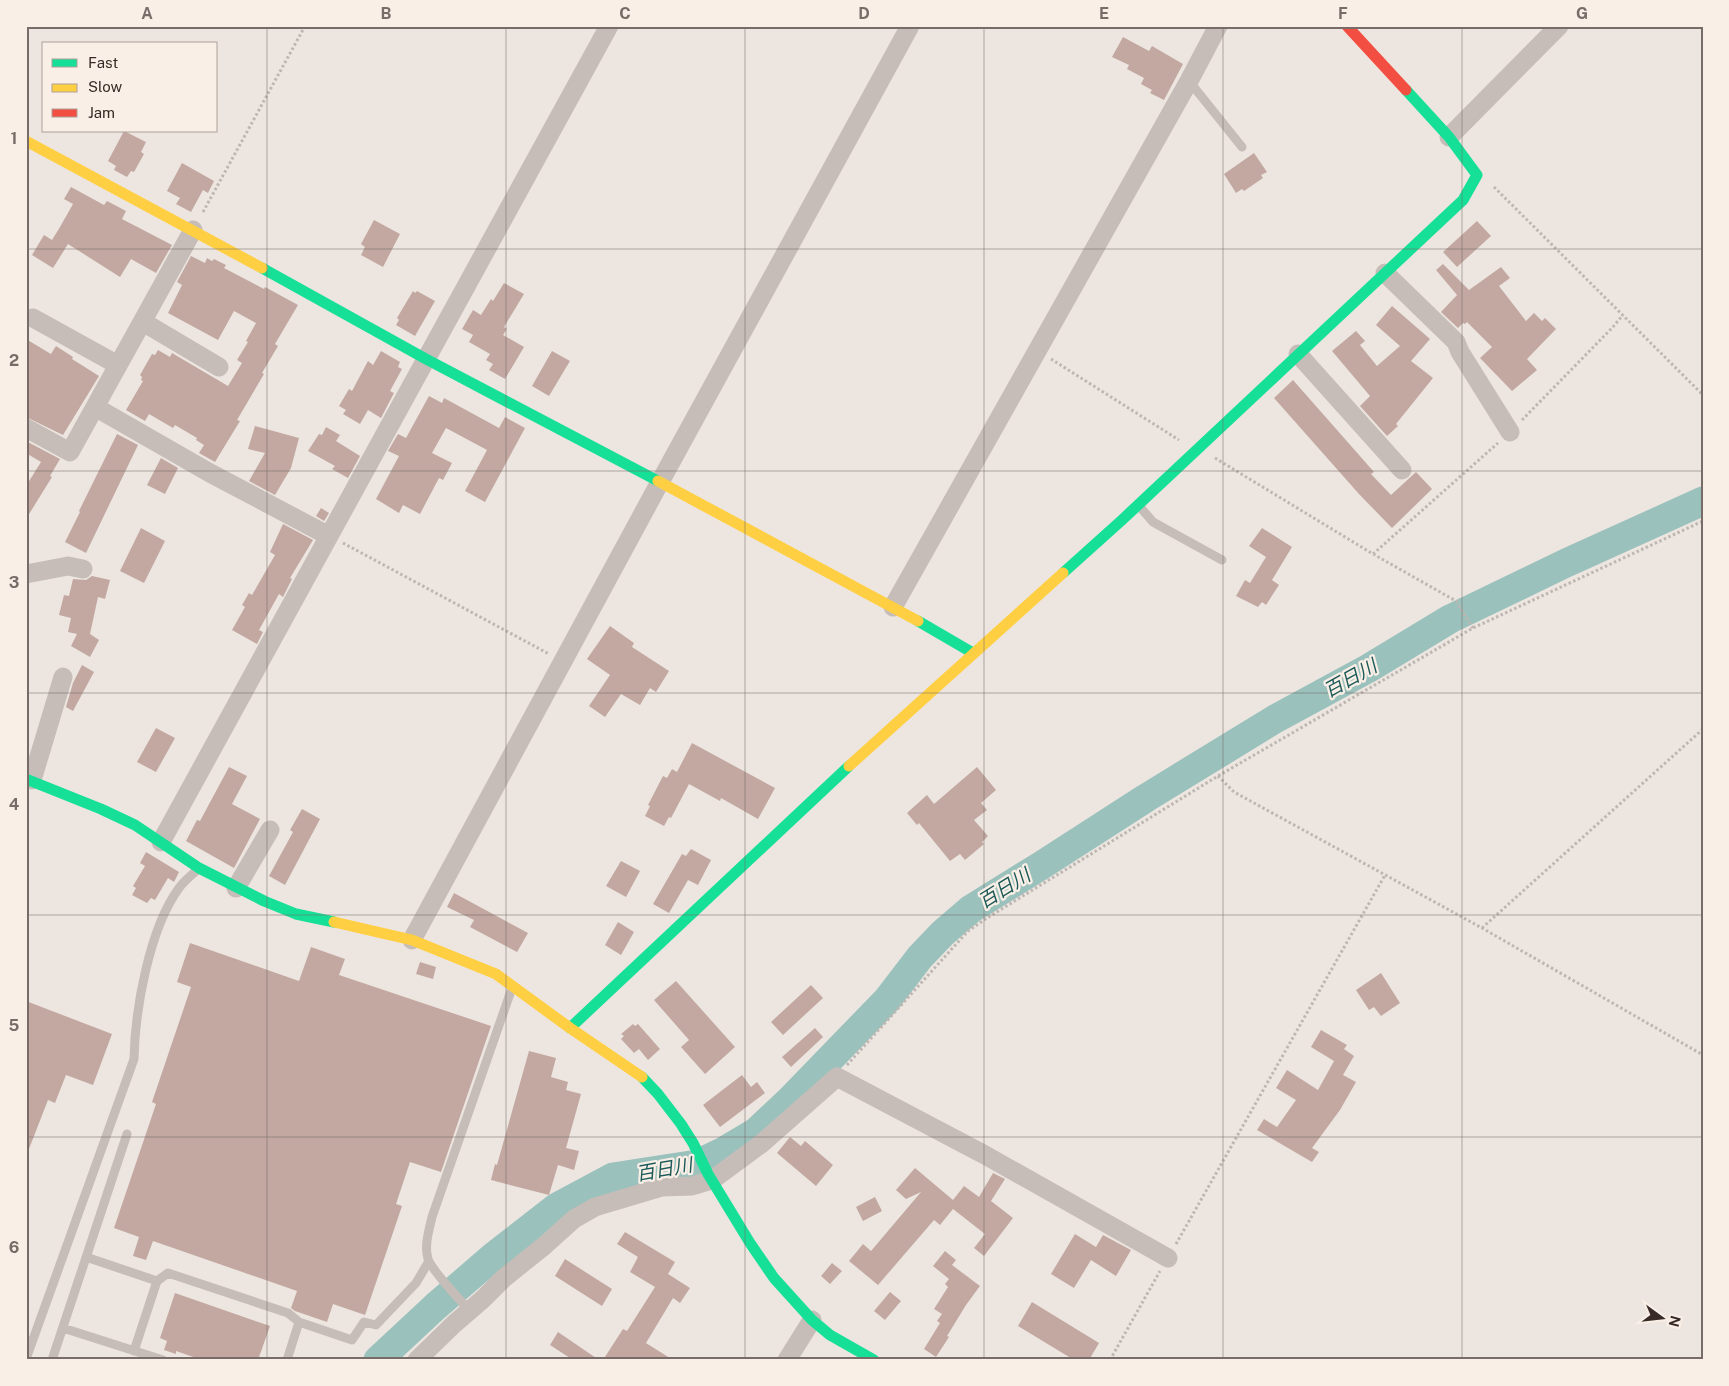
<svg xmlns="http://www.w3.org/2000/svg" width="1729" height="1386" viewBox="0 0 1729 1386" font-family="'Public Sans','Noto Sans JP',sans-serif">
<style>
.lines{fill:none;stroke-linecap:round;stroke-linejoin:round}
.river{stroke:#9bc1bd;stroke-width:29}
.building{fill:#c2a8a1}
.path{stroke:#beb6b1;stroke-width:3;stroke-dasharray:2.5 2.5;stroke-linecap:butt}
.lane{stroke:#c6bdb8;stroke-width:9}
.street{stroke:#c6bdb8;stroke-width:19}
.fast{stroke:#16e098;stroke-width:11}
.slow{stroke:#ffcf43;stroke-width:11}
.jam{stroke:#f24e42;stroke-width:11}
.grid{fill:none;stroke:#776c68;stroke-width:1;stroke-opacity:0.55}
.labels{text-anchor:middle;stroke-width:4.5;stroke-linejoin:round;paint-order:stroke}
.water-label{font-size:19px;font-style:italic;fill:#1b5a58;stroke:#faefe6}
.neatline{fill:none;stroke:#776c68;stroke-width:2}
.grid-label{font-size:16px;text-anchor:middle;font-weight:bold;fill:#776c68}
</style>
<rect width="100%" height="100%" fill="#ede6e0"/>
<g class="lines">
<path class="river" d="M378 1360 436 1306 494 1256 557 1207 613 1177 697 1164 724 1151 756 1132 790 1100 887 1000 920 957 943 933 971 909 1042 865 1146 798 1275 719 1369 668 1450 619 1566 563 1703 501"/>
</g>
<path class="building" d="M1123 37 1149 51 1152 46 1183 64 1164 100 1150 93 1152 90 1141 84 1144 78 1127 69 1129 65 1112 57Z
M124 131 146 142 141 152 144 154 134 172 131 171 127 177 114 170 116 166 108 161Z
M1254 153 1267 172 1261 175 1263 178 1244 191 1242 189 1236 193 1224 174Z
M182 163 214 181 208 193 203 190 191 212 176 204 180 198 167 191Z
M71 187 104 205 107 201 126 211 122 219 172 245 156 273 131 259 120 277 68 244 53 268 32 255 44 235 52 240 60 227 73 204 64 199Z
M374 220 400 234 383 267 361 255 365 247 361 244Z
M1477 221 1491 236 1457 267 1443 252Z
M191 256 205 263 207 258 212 261 214 259 226 265 224 268 264 289 265 287 298 305 275 344 278 346 262 373 264 374 237 420 240 421 215 462 199 453 204 445 196 440 197 438 175 425 173 428 149 414 145 421 126 410 143 381 141 380 142 377 140 375 152 354 155 355 158 350 170 357 172 353 228 386 242 363 237 360 248 342 246 341 256 323 234 311 218 340 168 313 182 285 177 282Z
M1443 264 1469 290 1501 267 1510 278 1499 286 1526 321 1534 313 1542 321 1545 318 1556 329 1527 359 1537 370 1512 391 1480 358 1492 347 1467 322 1465 324 1463 323 1458 328 1441 312 1457 295 1436 270Z
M504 283 524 294 504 327 507 329 503 335 524 347 505 379 489 370 493 364 486 360 490 354 469 342 473 335 462 329 473 310 481 315 491 299 493 301Z
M413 291 415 293 417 291 435 301 415 336 396 325 399 320 397 318Z
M1392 306 1430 339 1411 361 1433 378 1396 424 1398 426 1387 436 1360 406 1370 396 1332 351 1356 331 1365 341 1360 345 1377 366 1400 346 1376 325Z
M26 339 51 354 56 346 73 357 72 359 99 376 63 435 26 417Z
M381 351 400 362 398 367 402 369 390 391 394 393 381 418 368 410 360 424 343 414 346 410 339 406 349 389 352 391 368 361 373 365Z
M552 351 570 361 549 396 532 386Z
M1293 380 1374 472 1371 474 1391 495 1416 472 1432 489 1392 528 1359 494 1274 398Z
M429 396 442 403 444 398 499 428 505 417 525 428 485 502 465 491 487 450 446 428 432 453 452 463 443 480 439 478 420 514 403 505 399 513 376 499 399 456 388 451 398 434 406 438Z
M255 426 299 438 291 468 275 495 249 481 265 453 248 449Z
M326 427 340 435 336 441 360 456 348 478 332 469 335 466 308 451 319 434 322 435Z
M117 434 138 445 86 553 65 542 80 512 79 511Z
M26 441 60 459 50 476 52 477 26 519V486L41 462 26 453Z
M161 458 178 468 165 494 147 485Z
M321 508 329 513 324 521 316 516Z
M283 524 313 540 290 578 292 579 283 597 279 594 259 630 263 632 257 644 232 630 245 607 242 605 249 593 252 595 275 555 270 552Z
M141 528 165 541 144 583 120 571Z
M1262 528 1292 547 1272 580 1279 585 1266 605 1262 602 1258 607 1236 596 1245 580 1250 583 1266 557 1249 546Z
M92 576 110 580 105 599 98 597 90 634 99 640 90 657 71 646 77 634 68 632 71 618 59 615 64 595 69 596 73 579 86 580Z
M610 626 634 643 632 647 669 671 656 692 650 688 640 705 621 694 605 717 589 706 610 675 587 659Z
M82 665 94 672 73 711 66 707 73 683Z
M156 728 175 738 156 772 137 762Z
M692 743 775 788 758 819 721 798 720 801 689 784 671 818 669 817 664 826 645 816 650 806 648 805 663 776 667 778 672 769 677 772Z
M229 767 247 776 232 804 260 819 234 868 186 841 197 820 200 821Z
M977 767 996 790 981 803 987 810 974 820 988 836 982 842 984 844 965 860 960 854 950 861 919 823 917 825 907 813 927 795 934 804Z
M302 809 320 819 285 885 269 876 293 832 290 830Z
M691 849 711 860 698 885 688 880 669 913 653 904 682 854 686 856Z
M146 852 179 872 174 882 168 878 155 900 151 898 147 903 132 895 136 888 133 886 145 866 140 863Z
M621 861 640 871 626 897 606 886Z
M454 893 528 933 517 952 470 927 474 920 447 907Z
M618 922 634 932 621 955 605 945Z
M190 943 299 981 311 947 345 959 339 975 491 1026 441 1172 410 1162 396 1204 402 1206 365 1315 333 1304 327 1322 295 1311 291 1308 297 1291 153 1241 146 1260 133 1256 139 1237 114 1228 156 1104 152 1102 191 987 177 982Z
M420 962 436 967 433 979 416 974Z
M1381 973 1400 1003 1381 1016 1374 1007 1369 1010 1356 990Z
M676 981 735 1047 705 1074 681 1047 689 1040 654 1000Z
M811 985 823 998 783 1035 771 1022Z
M26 1001 112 1034 93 1085 66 1075 55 1103 48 1100 27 1154Z
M633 1024 635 1026 638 1024 660 1049 648 1060 639 1049 634 1053 621 1039 624 1036 621 1034Z
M815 1028 823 1037 791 1067 782 1057Z
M1321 1030 1347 1045 1344 1049 1354 1056 1343 1075 1356 1082 1340 1110 1312 1148 1319 1152 1312 1162 1257 1130 1264 1119 1277 1127 1296 1100 1276 1088 1287 1070 1318 1090 1334 1061 1311 1047Z
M529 1051 556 1058 551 1077 568 1082 566 1090 581 1094 566 1148 579 1151 574 1170 558 1165 549 1195 491 1180 495 1164 497 1165Z
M742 1075 751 1087 757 1082 765 1093 720 1127 703 1105Z
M790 1137 801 1146 805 1141 833 1165 816 1186 777 1153Z
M915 1168 953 1200 964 1186 979 1197 993 1173 1005 1179 991 1201 1013 1218 984 1256 974 1248 985 1234 953 1209 940 1225 934 1220 878 1285 849 1261 863 1244 871 1251 921 1192 906 1199 896 1190Z
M875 1197 882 1211 863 1221 856 1207Z
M625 1232 675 1262 668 1274 690 1288 680 1303 673 1298 646 1343 673 1360H603L623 1329 627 1331 655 1287 630 1272 638 1257 617 1244Z
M1075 1234 1096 1247 1103 1235 1131 1250 1116 1276 1091 1260 1074 1288 1051 1274Z
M945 1251 956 1260 952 1265 980 1286 966 1305 947 1336 949 1337 936 1357 924 1349 940 1323 937 1321 942 1314 934 1309 948 1287 945 1284 949 1279 933 1266Z
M565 1259 612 1289 602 1306 555 1276Z
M832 1263 842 1271 830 1284 821 1276Z
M890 1292 901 1301 885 1320 874 1311Z
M175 1293 270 1326 258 1360H202L176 1351V1354L164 1350 167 1341 160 1338Z
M1032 1302 1099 1343 1089 1360H1074L1018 1326Z
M558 1332 599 1360H573L550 1345Z"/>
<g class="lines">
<path class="path" d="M1494 187 1703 395
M203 212 305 26
M1051 359 1179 440
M1522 420 1612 328 1623 315
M1215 458 1373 554 1456 601 1473 628
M343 543 549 654
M1373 554 1498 443
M1218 776 1234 792 1482 928 1703 1055
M1482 928 1703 729
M847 1065 968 931 987 918 1218 776 1473 628 1703 521
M1176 1244 1385 875
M1110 1360 1160 1271"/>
<path class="lane" d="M1189 81 1242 147
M1140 507 1153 522 1222 560
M86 1257 157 1281 168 1273 288 1313 299 1322 352 1340 364 1322 376 1325 416 1283 429 1261
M470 1311C461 1301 432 1271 428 1259 424 1246 429 1230 432 1217L512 988
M63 1328 163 1360
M134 1351 157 1281
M26 1359 134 1059C135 1010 149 929 179 888 184 881 192 875 198 869
M52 1360 127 1134
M287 1360 299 1322"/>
<path class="street" d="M1449 137 1559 26
M1385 273 1456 342 1460 352 1510 432
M33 318 118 365
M143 322 219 367
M1298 354 1402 470
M95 407 210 473 329 536
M26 428 70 452 193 230
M26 574 68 566 83 569
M893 607 1189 81 1218 26
M32 780 63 677
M161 842 609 26
M236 888 270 830
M412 940 660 482 910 26
M417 1360 454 1324 483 1299 504 1278 544 1246 574 1219 595 1207 662 1187 692 1186 712 1180 761 1144 837 1077 985 1155 1168 1258
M787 1360 812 1320"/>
<path class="fast" d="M262 268 426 359 658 481
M1063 573 1122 520 1463 200 1477 175 1449 137 1406 90
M918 621 973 653
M26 779 101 809 135 825 199 868 264 901 296 914 334 922
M570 1028 849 766
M642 1077 658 1094 681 1124 693 1143 708 1174 750 1243 774 1278 812 1320 830 1335 874 1360"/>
<path class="slow" d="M26 141 262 268
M658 481 918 621
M849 766 1063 573
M334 922 412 940 496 974 570 1028 642 1077"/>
<path class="jam" d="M1347 26 1406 90"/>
</g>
<path class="grid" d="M267 26V1360M506 26V1360M745 26V1360M984 26V1360M1223 26V1360M1462 26V1360M26 249H1703M26 471H1703M26 693H1703M26 915H1703M26 1137H1703"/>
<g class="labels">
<g class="water-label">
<text transform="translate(1350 678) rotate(-29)" y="7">百日川</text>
<text transform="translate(1004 888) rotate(-32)" y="7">百日川</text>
<text transform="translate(664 1169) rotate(-10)" y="7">百日川</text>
</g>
</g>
<rect width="1729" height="1386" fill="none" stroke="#faefe6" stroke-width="55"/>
<rect x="42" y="42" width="175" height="90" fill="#faefe6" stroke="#aca09a"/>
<rect x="52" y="59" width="25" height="8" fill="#16e098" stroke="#aca09a"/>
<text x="88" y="68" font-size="15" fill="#372a27">Fast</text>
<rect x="52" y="84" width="25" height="8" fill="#ffcf43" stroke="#aca09a"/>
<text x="88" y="92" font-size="15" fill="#372a27">Slow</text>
<rect x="52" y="109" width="25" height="8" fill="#f24e42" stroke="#aca09a"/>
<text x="88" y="118" font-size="15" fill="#372a27">Jam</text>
<g transform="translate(1662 1318) rotate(105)" stroke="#faefe6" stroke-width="4" paint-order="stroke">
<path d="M0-4L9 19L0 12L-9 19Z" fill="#372a27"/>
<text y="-8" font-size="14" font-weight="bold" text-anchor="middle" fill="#372a27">N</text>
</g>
<rect x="28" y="28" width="1674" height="1330" class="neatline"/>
<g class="grid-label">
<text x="147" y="19">A</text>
<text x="386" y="19">B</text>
<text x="625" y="19">C</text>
<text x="864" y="19">D</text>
<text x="1104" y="19">E</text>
<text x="1343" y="19">F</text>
<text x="1582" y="19">G</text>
<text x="14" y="144">1</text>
<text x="14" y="366">2</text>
<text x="14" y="588">3</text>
<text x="14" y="810">4</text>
<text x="14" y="1031">5</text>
<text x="14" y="1253">6</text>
</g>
</svg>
